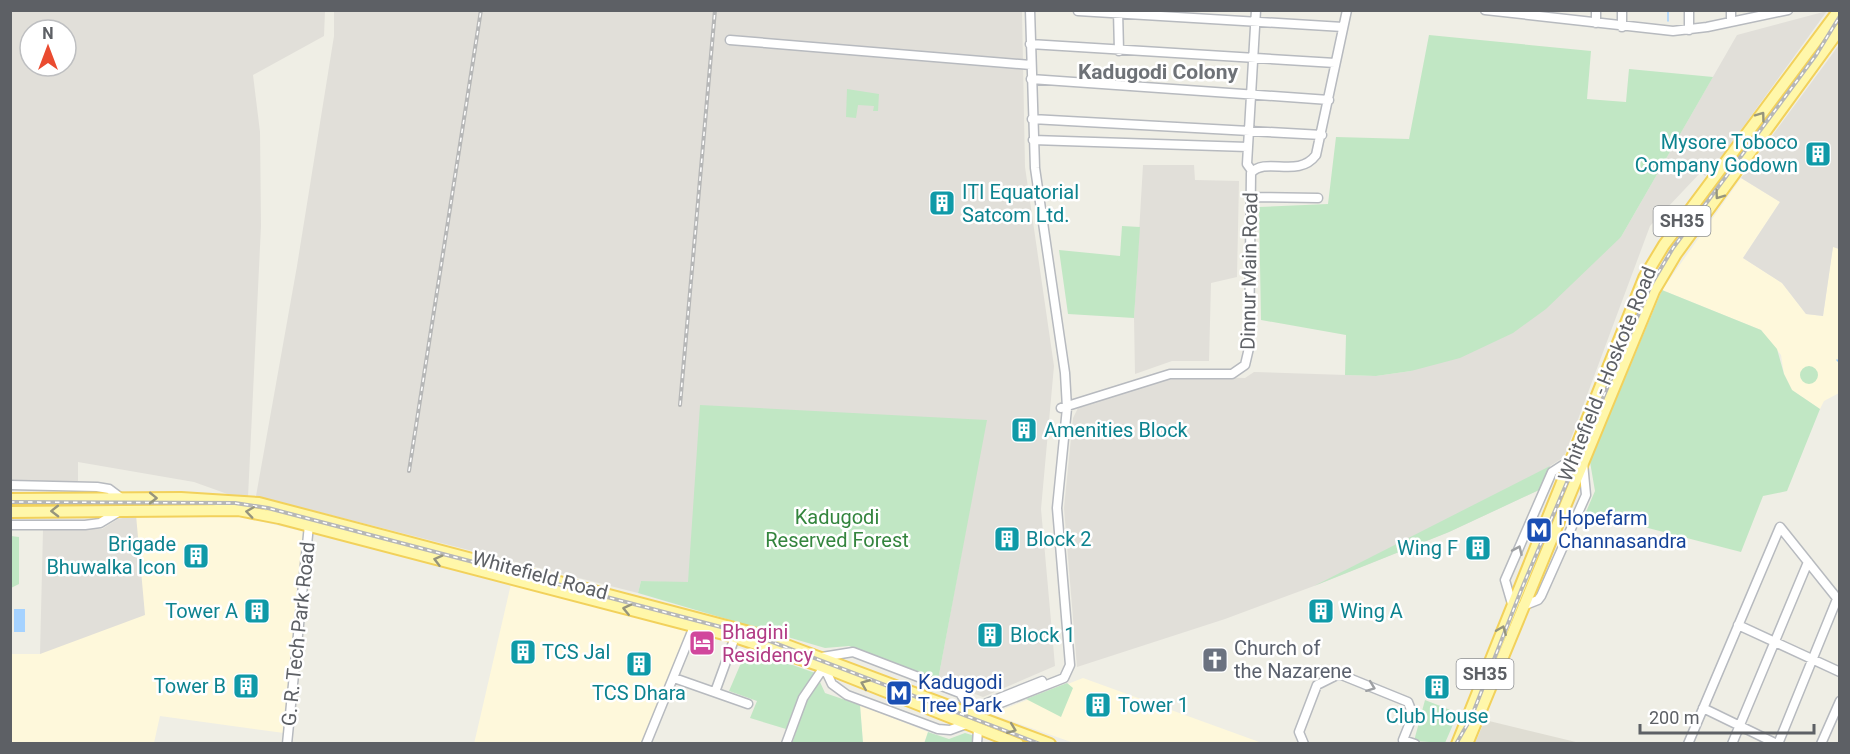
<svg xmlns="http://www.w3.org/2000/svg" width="1850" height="754" viewBox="0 0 1850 754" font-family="Roboto,sans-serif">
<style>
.commercial{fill:#fef8db}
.industrial{fill:#e1dfd9;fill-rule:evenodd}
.education{fill:#dfddd3}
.green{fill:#c1e7c4}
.water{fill:#a5d2ff}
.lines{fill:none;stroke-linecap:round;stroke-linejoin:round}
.stream{stroke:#a5d2ff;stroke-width:1.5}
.minor-casing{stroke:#b7babf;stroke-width:11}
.major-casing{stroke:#f2d15b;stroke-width:14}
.minor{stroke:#fff;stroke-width:8}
.major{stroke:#fff7aa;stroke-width:10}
.rail-casing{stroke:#b6b7b7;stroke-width:4}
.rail{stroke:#fff;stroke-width:1.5;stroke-dasharray:4.5;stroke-linecap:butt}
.oneway{stroke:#96957d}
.oneway2{stroke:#9ea0a3}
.labels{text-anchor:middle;stroke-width:5;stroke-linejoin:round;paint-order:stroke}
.shield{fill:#fff;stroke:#8e9093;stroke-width:1.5}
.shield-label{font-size:18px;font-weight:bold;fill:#5d6065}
.culture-label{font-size:20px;fill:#0d838f;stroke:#fff;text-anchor:start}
.street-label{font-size:20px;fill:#5d6065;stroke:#fff}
.park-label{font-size:20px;fill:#34853e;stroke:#fff}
.transit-label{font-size:20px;fill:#164399;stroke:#fff;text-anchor:start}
.hotel-label{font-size:20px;fill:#b23c85;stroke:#fff;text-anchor:start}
.worship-label{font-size:20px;fill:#5b616d;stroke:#fff;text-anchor:start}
.neighbourhood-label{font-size:21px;font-weight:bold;fill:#6e7277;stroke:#fff}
</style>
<rect width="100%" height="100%" fill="#efeee5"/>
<path class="commercial" d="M1741 178 1780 202 1743 258 1782 283 1806 314 1823 316 1833 246 1839 249V393L1824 401 1820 409 1792 390 1784 374 1781 355 1761 330 1662 290Z
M230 514 305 532 284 733 160 716 154 743 11 744V654H40L136 515Z
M511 584 687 631 643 743 474 744Z
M1083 678 1262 743H1074L991 714Z
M860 705 928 732 924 743H863Z"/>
<path class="industrial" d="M10 11H325L324 36 253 75 260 132 261 226 248 497 233 496 194 482 78 462V481H11ZM30 30H66V66H30Z
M334 11H1022L1025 167 1054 366 1041 509 1055 666 983 697 938 680 986 420 688 583 641 581 638 593 256 496 297 266 334 36Z
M1827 11 1714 167 1705 176 1701 172 1650 226 1564 457 1550 466 1539 490 1449 532 1314 586 1225 619 1077 667 1064 508 1073 418 1078 408 1175 376 1245 378 1254 372 1376 376 1411 371 1621 237 1737 35Z
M1839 45V249L1833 247 1823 316 1806 314 1782 283 1743 258 1780 202 1741 178Z
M1143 165H1194L1195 180 1239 181 1237 277 1211 283 1209 361H1172L1135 374 1134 318Z
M136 515 145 615 40 654 43 530 102 529 118 519Z"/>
<path class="education" d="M1485 720 1580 743H1475Z"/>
<path class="green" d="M1429 35 1591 51 1587 99 1626 102 1629 69 1713 77 1621 237 1546 309 1513 333 1460 358 1411 371 1376 376 1345 375 1346 335 1261 320 1259 207 1328 204 1336 137 1409 139Z
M847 89 879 94 878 111H873L874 106 858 105 856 118 846 117Z
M1122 226 1140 227 1134 318 1068 314 1059 250 1120 256Z
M1662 290 1761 330 1777 349 1784 374 1792 390 1820 409 1787 491 1763 496 1741 552 1586 512 1595 491 1590 462Z
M1800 375a9 9 0 1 1 18 0a9 9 0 1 1-18 0Z
M700 405 987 420 938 680 849 646 825 648 638 593 641 581 688 582Z
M1550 466 1539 490 1449 532 1314 586Z
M11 536 19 537V584L11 588Z
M747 649 818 674 798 697 786 729 750 718 757 701 729 691Z
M820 682 825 693 860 705 863 743 792 744 807 698Z
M1067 683 1073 688 1061 717 1026 699Z
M1425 700 1458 713 1445 743 1414 741Z
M928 732 949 739 965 733 975 736 974 743 924 744Z"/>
<path class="water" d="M14 609H25V632H14Z"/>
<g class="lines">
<path class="stream" d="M1668 21V10
M1837 360 1840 363"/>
<defs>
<path id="minor" d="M1485 10 1673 31 1707 27 1788 10
M1689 10V30
M1731 10V22
M1078 11 1343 27
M1118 11 1119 51
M1596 23V10
M1622 27V10
M730 40 1031 65
M1030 44 1335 63
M1031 79 1329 100
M1032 119 1322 135
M1033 140 1248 147
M1252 171 1247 164 1256 10
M1250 197 1318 198
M1061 408 1170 374H1232L1245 365 1249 348 1251 173C1266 156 1298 179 1316 155L1347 10
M10 485 97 487 109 489 121 498
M10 525H85L100 523 120 511
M1512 604 1505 580 1552 472 1572 459
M1523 606 1538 600 1541 596 1586 495 1583 463
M1738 625 1840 672
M822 657 853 652 960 693 973 714
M824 667 832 684 847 695 938 729 950 730 969 723
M674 678 748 704
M715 692 735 637
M1703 708 1777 744
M978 710 987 703 1042 681
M973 714 1064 678 1070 665 1057 508 1067 408 1065 373 1035 168 1030 10
M287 744 309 525
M646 744 695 624
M786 744 803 698 824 667
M977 744 978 729
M1304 744 1299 732 1317 685 1339 674 1408 702 1413 715 1403 740 1415 744
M1688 744 1780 527 1840 602
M1732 744 1808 562
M1778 744 1837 599
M1821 744 1840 701"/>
<path id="major" d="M10 499 181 498 259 503 757 634 1050 744
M10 512 238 510 279 518 735 637 824 667 1018 744
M1457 744 1644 278 1664 245 1839 10
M1467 744 1654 291 1676 254 1840 29"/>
</defs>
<use href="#minor" class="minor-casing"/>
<use href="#major" class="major-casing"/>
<use href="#minor" class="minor"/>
<use href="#major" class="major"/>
<defs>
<path id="rail" d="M680 405 715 10
M409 471 481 10
M10 502 235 503 268 508 759 637 1040 744
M1456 744 1471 718 1522 588 1651 285 1673 248 1816 55 1840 16"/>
</defs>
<use href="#rail" class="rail-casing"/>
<use href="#rail" class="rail"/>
</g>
<defs><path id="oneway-chevron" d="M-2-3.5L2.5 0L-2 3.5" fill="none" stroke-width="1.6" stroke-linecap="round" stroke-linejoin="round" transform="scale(1.5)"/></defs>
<g class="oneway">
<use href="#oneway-chevron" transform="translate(1761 116) rotate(-54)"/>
<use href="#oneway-chevron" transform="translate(1719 195) rotate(126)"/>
<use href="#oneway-chevron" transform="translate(153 498) rotate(1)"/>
<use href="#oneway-chevron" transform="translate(55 511) rotate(179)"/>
<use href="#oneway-chevron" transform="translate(250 512) rotate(-172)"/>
<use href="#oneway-chevron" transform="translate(438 560) rotate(-165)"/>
<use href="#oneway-chevron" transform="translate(627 609) rotate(-167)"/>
<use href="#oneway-chevron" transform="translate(1502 630) rotate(-68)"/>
<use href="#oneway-chevron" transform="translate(865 684) rotate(-158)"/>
<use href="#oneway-chevron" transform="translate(1012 729) rotate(21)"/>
</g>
<g class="oneway2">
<use href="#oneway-chevron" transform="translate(1518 550) rotate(-66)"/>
<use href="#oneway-chevron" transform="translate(1371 687) rotate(21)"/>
</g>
<defs>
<symbol id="building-square" viewBox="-11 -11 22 22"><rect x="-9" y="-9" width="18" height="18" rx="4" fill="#0f9aa8" stroke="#fff"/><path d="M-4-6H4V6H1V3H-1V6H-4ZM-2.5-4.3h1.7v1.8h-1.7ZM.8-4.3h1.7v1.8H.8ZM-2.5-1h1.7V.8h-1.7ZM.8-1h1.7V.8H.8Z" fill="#fff"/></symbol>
<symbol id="metro-square" viewBox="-11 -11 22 22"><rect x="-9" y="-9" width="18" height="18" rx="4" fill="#1a4fb4" stroke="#fff"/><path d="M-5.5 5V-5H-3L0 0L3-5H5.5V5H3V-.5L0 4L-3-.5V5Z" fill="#fff"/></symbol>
<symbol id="hotel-square" viewBox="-11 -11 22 22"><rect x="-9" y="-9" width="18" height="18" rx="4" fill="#d1479c" stroke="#fff"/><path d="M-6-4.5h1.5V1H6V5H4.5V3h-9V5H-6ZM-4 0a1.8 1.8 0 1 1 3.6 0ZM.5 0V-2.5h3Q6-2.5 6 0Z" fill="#fff"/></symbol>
<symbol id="church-square" viewBox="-11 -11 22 22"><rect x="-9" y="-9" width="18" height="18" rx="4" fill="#6b7280" stroke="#fff"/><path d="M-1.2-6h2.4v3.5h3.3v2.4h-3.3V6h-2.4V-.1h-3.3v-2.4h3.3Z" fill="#fff"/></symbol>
</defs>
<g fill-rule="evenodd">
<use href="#building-square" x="1803" y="139" width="30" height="30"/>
<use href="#building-square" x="927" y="188" width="30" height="30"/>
<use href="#building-square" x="1009" y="415" width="30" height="30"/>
<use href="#metro-square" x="1524" y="515" width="30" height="30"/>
<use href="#building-square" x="992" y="524" width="30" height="30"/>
<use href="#building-square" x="1463" y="533" width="30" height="30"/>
<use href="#building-square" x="181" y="541" width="30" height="30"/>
<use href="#building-square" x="242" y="596" width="30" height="30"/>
<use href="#building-square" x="1306" y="596" width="30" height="30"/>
<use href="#building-square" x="975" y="620" width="30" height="30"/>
<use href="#hotel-square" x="687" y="628" width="30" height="30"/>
<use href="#building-square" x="508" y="637" width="30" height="30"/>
<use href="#church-square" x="1200" y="645" width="30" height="30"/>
<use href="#building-square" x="624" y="649" width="30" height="30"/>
<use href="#building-square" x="231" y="671" width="30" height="30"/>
<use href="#building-square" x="1422" y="672" width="30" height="30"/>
<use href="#metro-square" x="884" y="678" width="30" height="30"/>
<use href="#building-square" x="1083" y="690" width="30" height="30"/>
</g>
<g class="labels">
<g class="shield">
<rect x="1653.5" y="206" width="57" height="30" rx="4.5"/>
<rect x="1456.5" y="659" width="57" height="30" rx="4.5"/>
</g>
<g class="shield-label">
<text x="1682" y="227">SH35</text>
<text x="1485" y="680">SH35</text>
</g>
<g class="culture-label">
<text x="1798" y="149" text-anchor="end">Mysore Toboco<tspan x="1798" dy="23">Company Godown</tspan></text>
<text x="962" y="199">ITI Equatorial<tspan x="962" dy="23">Satcom Ltd.</tspan></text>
<text x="1044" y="437">Amenities Block</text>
<text x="1026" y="546">Block 2</text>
<text x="176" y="551" text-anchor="end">Brigade<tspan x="176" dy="23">Bhuwalka Icon</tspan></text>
<text x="1458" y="555" text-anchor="end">Wing F</text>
<text x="238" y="618" text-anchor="end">Tower A</text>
<text x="1340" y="618">Wing A</text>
<text x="1010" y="642">Block 1</text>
<text x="542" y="659">TCS Jal</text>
<text x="226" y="693" text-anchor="end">Tower B</text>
<text x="639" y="700" text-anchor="middle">TCS Dhara</text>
<text x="1118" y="712">Tower 1</text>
<text x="1437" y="723" text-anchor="middle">Club House</text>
</g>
<g class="street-label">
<text transform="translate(1249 271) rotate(-89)" y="7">Dinnur Main Road</text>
<text transform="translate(1607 374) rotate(-68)" y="7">Whitefield - Hoskote Road</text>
<text transform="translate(540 575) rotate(15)" y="7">Whitefield Road</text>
<text transform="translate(298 634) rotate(-84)" y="7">G. R. Tech Park Road</text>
</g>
<g class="park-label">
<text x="837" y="524">Kadugodi<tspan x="837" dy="23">Reserved Forest</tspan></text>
</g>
<g class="transit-label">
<text x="1558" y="525">Hopefarm<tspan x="1558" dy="23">Channasandra</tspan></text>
<text x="918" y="689">Kadugodi<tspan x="918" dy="23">Tree Park</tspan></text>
</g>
<g class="hotel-label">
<text x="722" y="639">Bhagini<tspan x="722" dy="23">Residency</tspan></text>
</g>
<g class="worship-label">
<text x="1234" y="655">Church of<tspan x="1234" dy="23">the Nazarene</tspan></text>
</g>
<g class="neighbourhood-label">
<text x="1158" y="79">Kadugodi Colony</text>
</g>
</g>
<rect width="1850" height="754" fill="none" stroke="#5d6065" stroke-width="24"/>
<g transform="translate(48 48)"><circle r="28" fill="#ffffff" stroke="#bebfc1" stroke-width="1.5"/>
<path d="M0-4.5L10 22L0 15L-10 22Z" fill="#ea4b30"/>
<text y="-9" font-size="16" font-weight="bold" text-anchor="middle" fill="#5d6065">N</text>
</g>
<path d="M1640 724v9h174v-9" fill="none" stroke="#5d6065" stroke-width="3"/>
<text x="1649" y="724" font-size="18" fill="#5d6065" stroke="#ffffff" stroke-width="4.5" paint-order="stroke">200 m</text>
</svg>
